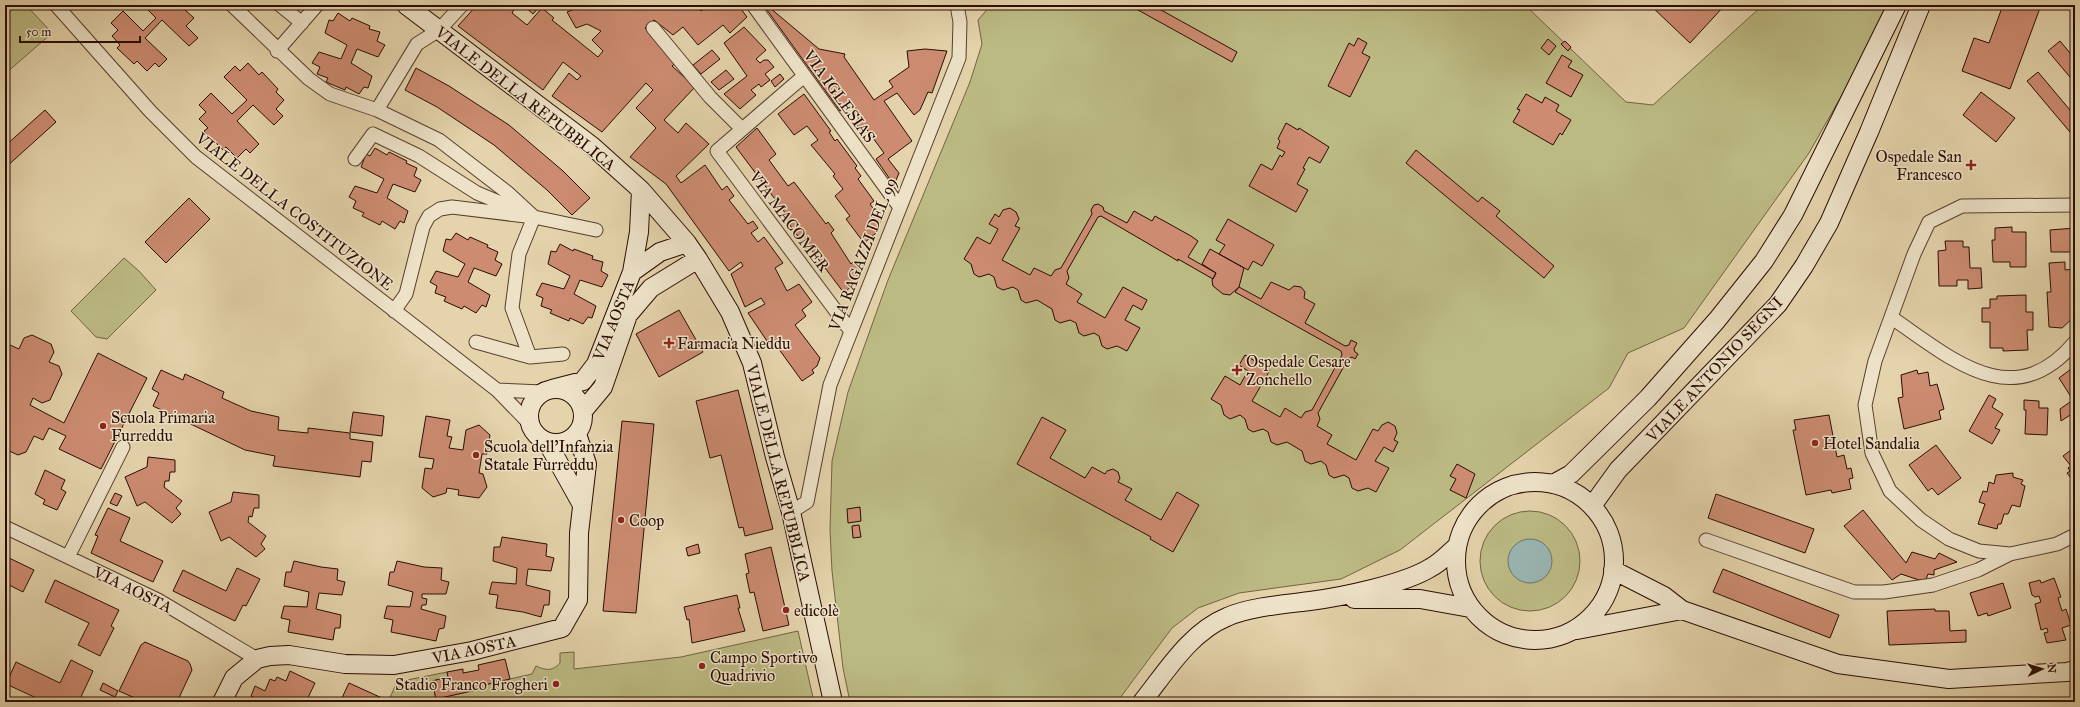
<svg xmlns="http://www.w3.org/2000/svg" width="2080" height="707" viewBox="0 0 2080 707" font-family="'IM FELL Great Primer',serif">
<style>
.green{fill:#bcba83;stroke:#736342}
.water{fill:#9ab6b4;stroke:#6d726d}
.building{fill:#cd8c72;stroke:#2a0c02}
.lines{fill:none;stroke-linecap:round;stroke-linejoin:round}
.street-casing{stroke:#583e2c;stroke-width:15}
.secondary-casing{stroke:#2a0c02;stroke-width:20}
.street{stroke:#ede2c8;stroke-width:13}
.secondary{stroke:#ede2c8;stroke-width:18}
.rail-casing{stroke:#2a0c02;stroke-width:4.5}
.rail{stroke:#ede2c8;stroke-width:3;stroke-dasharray:9;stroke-linecap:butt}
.poi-dot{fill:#8f2418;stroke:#ede2c8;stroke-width:1.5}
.labels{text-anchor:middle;stroke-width:3;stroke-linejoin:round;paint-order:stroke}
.street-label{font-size:16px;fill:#2a0c02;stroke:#ede2c8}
.poi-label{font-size:16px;fill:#2a0c02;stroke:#ede2c8;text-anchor:start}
</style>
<rect width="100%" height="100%" fill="#e4d3ab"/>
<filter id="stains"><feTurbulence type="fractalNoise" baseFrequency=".005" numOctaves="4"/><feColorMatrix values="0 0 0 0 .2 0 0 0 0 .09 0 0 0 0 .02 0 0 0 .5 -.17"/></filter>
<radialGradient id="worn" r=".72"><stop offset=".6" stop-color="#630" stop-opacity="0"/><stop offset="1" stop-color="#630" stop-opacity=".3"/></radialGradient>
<path class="green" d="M5 5H26L52 33 5 74Z
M991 5H1525L1626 102 1653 105 1763 5H1893L1809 153 1684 328 1628 353 1609 388 1400 550 1341 579 1239 593 1198 608 1172 628 1117 702H850L843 668 832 571 830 530 832 461 848 392 888 280 970 82 982 44 978 20Z
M124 258 139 271 156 290 107 339 96 337 71 311Z
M1480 561a50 50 0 1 1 100 0a50 50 0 1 1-100 0Z
M798 631 814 702H388L397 682 447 672 448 677 432 681 436 699 484 688V685L532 674 536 666C545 670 552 672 560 663V653L574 652V669L681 657Z"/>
<path class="water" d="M1508 561a22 22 0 1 1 44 0a22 22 0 1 1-44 0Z"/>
<path class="building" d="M143 5H186L188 7 185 10 194 18 186 26 198 38 189 46 162 20 145 38 167 59 159 67 155 63 147 71 137 61 134 64 117 48 120 45 112 36 118 30 111 23 123 11 143 31 156 18Z
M477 5H517L512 13 527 25 542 8 554 18 552 20 598 57 603 51 592 40 601 31 587 24 576 28 567 12 585 5H696L701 11 708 5H738L747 17 730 33 723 25 698 45 683 27 673 35 654 20 645 28 676 63 672 66 695 87 664 120 678 133 686 123 709 144 676 176 681 183 705 165 722 190 727 186 734 196 729 200 748 224 753 221 758 228 751 233 758 242 764 237 783 263 775 268 787 291 799 284 812 302 802 310 806 316 795 325 820 358 817 366 812 370 814 373 802 381 773 341 769 344 748 313 765 304 761 298 745 307 731 274 743 266 741 262 729 271 666 184 630 157 656 128 636 108 653 90 646 83 602 132 552 96 569 73 577 80 581 76 563 62 543 90 458 26Z
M523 5H539L540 6 533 14Z
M1129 5H1152L1237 52 1232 62Z
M1650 5H1725L1690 43Z
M2003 5H2031L2040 8 2010 89 1962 71 1974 38 1989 43Z
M770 8 819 49 845 54 844 57 874 100 893 87 889 81 909 67 907 51 925 49 947 51 932 93 928 92 920 110 914 115 897 93 884 101 912 141 888 159 899 173 894 185 876 159 884 153 865 127 860 130 855 122 859 119 849 105 840 111 767 10Z
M338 13 350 21 352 18 370 26 369 29 380 32 377 41 385 45 378 57 357 49 351 63 372 76 368 88 364 87 359 94 346 87 345 90 326 82 328 78 317 74 320 67 312 63 319 52 341 59 347 45 325 33 329 20 333 21Z
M744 27 766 50 756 59 760 63 764 60H768L774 67 765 74 770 80 761 87 759 84 751 90 756 95 740 109 724 94 747 76 724 43Z
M1358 38 1367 43 1362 53 1370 57 1350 97 1328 86 1349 43 1354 46Z
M1548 39 1556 46 1549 55 1541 48Z
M1565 41 1571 47 1568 51 1561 44Z
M2060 41 2075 59V83L2048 51Z
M712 50 720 59 701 74 693 65Z
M1562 55 1572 61 1568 67 1583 75 1571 97 1546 83Z
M248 63 259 75 262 72 278 89 276 92 284 100 276 109 283 116 274 125 253 105 237 121 259 144 250 153 246 149 237 158 226 147 223 150 204 131 208 128 199 119 206 112 199 105 211 93 232 114 247 100 224 77 235 66 240 71Z
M416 68 449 86 509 125 563 171 590 198 572 215 547 190 494 145 437 107 405 90Z
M726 70 734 79 719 90 711 82Z
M2038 72 2075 116V138L2027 81Z
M780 74 784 79 775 87 771 81Z
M1981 92 2015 118 1996 142 1963 115Z
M804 94 831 131 829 132 835 141 837 139 857 166 855 168 861 176 858 179 874 201 870 204 881 219 876 233 864 243 846 219 850 216 835 196 843 189 833 176 835 174 811 145 818 140 807 126 794 135 778 114Z
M1526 94 1542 103 1545 97 1559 105 1556 111 1571 120 1562 135 1560 133 1553 145 1513 122 1520 110 1517 109Z
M45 110 56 122 5 168V146Z
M1286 123 1298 130 1299 128 1329 147 1320 163 1309 157 1303 168 1305 169 1297 184 1308 190 1296 212 1249 186 1261 164 1272 170 1280 155 1282 157 1285 152 1277 148 1280 141 1278 139Z
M757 128 776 154 769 160 788 186 794 182 826 224 828 222 834 230 831 233 851 264 854 261 861 270 857 281 844 293 810 248 808 250 789 224 792 222 790 220 788 221 784 216 786 214 736 147Z
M375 148 387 155 389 152 407 161 406 163 417 168 414 176 421 180 415 192 393 184 387 198 408 211 404 223 400 221 395 229 382 221 380 225 362 216 364 213 353 208 356 201 349 197 355 186 377 193 384 179 361 167 366 154 370 156Z
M1416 150 1478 202 1482 197 1500 211 1496 216 1554 266 1544 278 1406 163Z
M189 198 210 219 166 263 145 242Z
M1098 204 1103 207 1104 211 1127 223 1134 211 1152 221 1155 216 1191 236 1198 241 1188 257 1216 273 1213 279 1178 259V261L1101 216 1098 217 1067 271 1069 278 1066 284 1082 294 1077 302 1105 318 1123 287 1147 300 1142 310 1133 305 1125 320 1140 328 1127 351 1117 346 1107 349 1102 346 1099 336 1094 333 1084 336 1079 333 1076 323 1070 320 1060 323 1055 320 1052 309 1037 300 1026 303 1021 300 1018 290 1013 287 1003 290 997 287 994 277 989 274 979 277 974 274 971 264 964 259 977 237 990 244 998 229 989 224 995 214 999 217 1003 210 1010 208 1016 212 1019 219 1015 226 1020 228 1002 260 1030 275 1034 268 1051 276 1055 270 1061 268 1092 214 1091 210 1094 205Z
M1228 219 1274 245 1262 266 1253 261 1248 270 1219 254 1225 245 1216 240Z
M2012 227V232H2026V267H2010V262H1993L1992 240H1995V228Z
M2075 228V252H2051L2050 230Z
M456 233 468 240 470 237 488 245 487 247 498 252 495 260 502 264 496 276 474 268 468 282 490 295 486 307 482 305 476 313 464 306 462 309 444 301 446 297 435 293 437 286 430 282 436 271 458 277 465 264 443 251 446 239 451 240Z
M1945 241H1963V247H1969L1970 268H1981L1982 288 1968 289V280H1957V286H1939L1938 251 1946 250Z
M560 244 573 251 574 249 593 256 592 259 603 262 601 271 608 275 602 287 580 280 574 294 596 306 592 318 588 317 583 324 570 318 569 321 550 313 552 310 541 306 543 298 536 295 542 283 564 289 570 276 548 264 551 251 556 252Z
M1210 249 1244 268 1239 287 1230 295 1223 294 1213 286 1212 280 1216 273 1202 264Z
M2065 262V270L2075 269 2074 317 2062 328 2049 327 2047 292H2051L2049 263Z
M1271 282 1289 290 1294 286 1301 287 1305 292 1304 298 1315 304 1305 323 1345 346 1349 345 1351 340 1357 343 1354 349 1355 352 1358 354 1355 359 1352 357 1348 359 1318 413 1320 419 1317 426 1332 435 1327 444 1356 460 1373 429 1378 431 1382 425 1388 422 1395 426 1397 433 1394 440 1398 442 1393 452 1384 447 1375 461 1389 468 1376 492 1368 488 1358 491 1352 488 1349 478 1344 475 1334 478 1329 475 1326 465 1321 461 1311 464 1305 461 1302 451 1287 442 1277 445 1271 442 1268 432 1263 429 1253 432 1248 429 1245 419 1240 415 1230 419 1224 415 1221 405 1211 399 1225 376 1240 385 1248 371 1239 365 1245 355 1270 370 1252 401 1280 417 1285 408 1301 418 1305 412 1312 410 1342 355 1341 351 1235 292 1239 287 1261 299Z
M2026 295V312H2033V330H2027L2028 350 2003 351V348H1990V322H1982V308H1990V299H1997V296Z
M679 310 703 352 659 377 636 334Z
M32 335 51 344 54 352 49 362 59 366 62 374 50 400 42 403 33 398 30 405 64 423 98 353 147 378 101 469 59 449 66 436 49 428 43 440 34 436 26 452 18 455 5 449V355L10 345 19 349 24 338Z
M2075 366V412L2061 421 2060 409 2073 400 2059 378Z
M161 370 183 380 185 374 224 392 222 398 251 411 279 417 278 430 308 433V428L350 433V439L373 442 371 462 362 461 360 477 273 466 275 456 245 450 153 406 159 393 152 389Z
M1917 370 1918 374 1928 372 1930 386 1937 384 1944 409 1939 411 1941 419 1904 429 1898 398 1903 397 1901 375Z
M738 390 773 529 745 536 743 527 739 528 721 455 710 458 696 401Z
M1989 395 1996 399 1992 407 2003 414 1995 428 2000 430 1992 444 1969 431Z
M2024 400 2039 401V408H2048L2047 435 2025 434 2026 410H2024Z
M353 412 384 416 382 436 350 432Z
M1829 415 1837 457 1844 455 1847 469 1851 468 1853 478 1849 479 1851 489 1832 493 1831 490 1806 495 1793 430H1796L1794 420Z
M426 416 450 420 447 436 452 437 449 448 463 450 466 430 479 425 490 435 487 454H482L479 473 483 474 487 487 479 498 458 495 459 490 447 488 446 493 433 497 422 488 425 468 432 469 434 459 419 457Z
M1042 417 1066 430 1050 458 1085 478 1092 467 1105 474 1107 471 1113 469 1118 472 1120 478 1118 482 1132 489 1125 500 1161 520 1177 492 1199 505 1173 552 1150 539 1151 537 1017 464Z
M622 421 654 424 636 613 603 611Z
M1936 445 1961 478 1938 495 1932 488 1928 491 1909 465Z
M2075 447V481L2074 482 2067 473 2070 471 2068 468 2071 466 2063 456Z
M148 457 175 460V472H170L169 481H165L164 487 182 501 176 508 181 514 172 523 145 502 137 506 125 477 147 467Z
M1457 464 1475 474 1466 498 1450 490 1456 479 1450 476Z
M45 470 65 480 61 489 66 492 57 510 43 504 45 500 35 494Z
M2013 473V477L2023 480 2021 484 2025 486 2020 507 2012 505 2008 514H2004L2001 524H1998L1997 529 1978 524 1985 504 1979 502 1983 491 1987 492 1989 482 1994 484 1996 475Z
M233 492 259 495V508H254L252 517 249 516 248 522 266 536 261 544 265 549 256 557 229 537 221 541 209 512 231 502Z
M115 493 122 496 117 506 110 503Z
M1716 494 1814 529 1805 553 1708 518Z
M860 507 861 521 848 523 847 509Z
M108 508 130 518 120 541 163 561 153 582 91 553 98 536 95 535Z
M1863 510 1906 563 1912 552 1935 559 1939 553 1957 562 1934 570V575L1928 574 1925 582 1901 574 1892 580 1844 526Z
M859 525 861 537 853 538 852 526Z
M502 537 547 544 546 556 554 558 551 571 528 569 526 585 550 591 549 605H544L541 617 523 612 496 608 498 595 489 594 492 582 516 584 517 568 493 561 494 547H500Z
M698 544 700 553 688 556 686 548Z
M771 547 789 625 763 631 754 592 750 593 746 574 749 573 745 554Z
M5 556 34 570 23 592 5 583Z
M294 561 321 567 338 569 337 580 345 582 342 595 319 593 316 609 341 615 340 628H335L333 640 288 632 290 620 281 618 284 606 307 607 309 592 284 586 286 572H291Z
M397 561 424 567 442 568 441 580 449 582 446 594H422V598L427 599 426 605H422L421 609 446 616 444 628 439 629 436 641 391 632 393 620 384 618 387 606 410 607 413 592 388 585 390 572H394Z
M237 568 260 579 246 606 243 605 235 621 173 591 183 570 226 591Z
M1723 569 1839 615 1830 638 1713 592Z
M2054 578 2061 597 2058 598 2062 611 2066 609 2071 625 2062 628 2066 640 2047 643 2044 633 2048 632 2047 628 2041 630 2035 604 2041 602 2039 596 2035 597 2032 595 2029 583 2040 580 2041 583Z
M55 580 119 610 111 626 114 628 100 656 78 645 89 623 45 602Z
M2003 583 2011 608 1988 616 1987 613 1978 616 1970 593Z
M737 595 740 608H738L745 631 692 643 689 619 687 620 684 607Z
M1935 609V611H1949L1950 631 1966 630V642L1889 645 1887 611Z
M145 642 188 661 190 664 192 670 177 702H133L135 698 119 691 141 645Z
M505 659 510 679 484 685 485 688 436 699 432 681 448 677 447 672 463 669V673L479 670 478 665Z
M71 660 93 671 80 699 77 698 75 702H45L6 684 16 662 60 683Z
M290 671 315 683 306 702H264L251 696 255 686 265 691 270 679 275 681 277 677 286 681Z
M103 683 118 691 115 697 100 690Z
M349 683 382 698 380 702H340Z"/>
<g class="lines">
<defs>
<path id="street" d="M56 5 150 111 196 157 497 390 529 423
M232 5 309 79 330 94 377 110 439 140 508 193 534 217
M280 5 302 23
M753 5 899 206
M653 28 710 97 742 129
M277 51 317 5
M804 76 717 151 850 330
M377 110 417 44 439 30 462 5
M355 159 373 134 419 156 477 193 520 211
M2075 205 1962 206 1929 222 1914 254 1875 361 1865 405 1872 453 1890 491 1921 520 1949 539 1979 551 2010 554 2057 544 2075 535
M394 311 406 294 423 227 429 216 440 209 452 207 534 217 596 230
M1892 318C1951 358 2013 416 2075 342
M476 342 530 357 563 354
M530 357 512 308 519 254 534 217
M497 390 542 392
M791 512 807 502 830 385 959 58 960 22 957 5
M5 527 158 600 257 659
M1706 540 1854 592H1884L1933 585 1978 570 2010 554
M68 557 123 447"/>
<path id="secondary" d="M406 5 592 146 641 190 687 243 698 259 730 312 752 363 775 457 791 512 833 702
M632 272 660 252 687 243
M529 416a27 27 0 1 1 54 0a27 27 0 1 1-54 0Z
M552 389 583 381 596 364 632 272 639 232 641 190
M583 411 603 387 628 315 651 288 698 259
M547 442 581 503
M1456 561a79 79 0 1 1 158 0a79 79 0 1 1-158 0Z
M1553 484 1571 474 1648 398 1717 320 1764 261 1793 215 1897 5
M1592 506 1618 470 1778 304 1804 266 1829 223 1869 132 1921 5
M1613 570 1664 596 1682 610 1838 664 1949 679 2067 672 2075 670
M1354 599H1420L1470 608
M1577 630 1682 610
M222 702 234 678 257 659 270 656 289 655 345 664 394 665 472 651 562 628 578 600 579 533 587 464 577 434
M1142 702C1166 672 1190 632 1227 617 1249 607 1286 604 1310 601 1341 597 1404 584 1430 568 1440 563 1448 554 1456 547"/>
</defs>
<use href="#street" class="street-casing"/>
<use href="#secondary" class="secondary-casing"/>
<use href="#street" class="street"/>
<use href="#secondary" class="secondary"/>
<defs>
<path id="rail" d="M1272 702 1322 700 1335 702"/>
</defs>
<use href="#rail" class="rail-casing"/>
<use href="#rail" class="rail"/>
</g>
<g class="poi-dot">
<path d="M1969 159h4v4h4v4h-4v4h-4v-4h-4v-4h4z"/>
<path d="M667 337h4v4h4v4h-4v4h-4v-4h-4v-4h4z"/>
<path d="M1235 364h4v4h4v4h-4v4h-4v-4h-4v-4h4z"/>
<circle cx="103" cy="426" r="4"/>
<circle cx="1815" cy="443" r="4"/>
<circle cx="476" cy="455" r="4"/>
<circle cx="621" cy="520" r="4"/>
<circle cx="786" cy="610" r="4"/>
<circle cx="702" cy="666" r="4"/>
<circle cx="556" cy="684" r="4"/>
</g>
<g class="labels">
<g class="street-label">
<text transform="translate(840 96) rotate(54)" y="6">VIA IGLESIAS</text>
<text transform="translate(526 98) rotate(38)" y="6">VIALE DELLA REPUBBLICA</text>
<text transform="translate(295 211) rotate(38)" y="6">VIALE DELLA COSTITUZIONE</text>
<text transform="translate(790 221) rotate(53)" y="6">VIA MACOMER</text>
<text transform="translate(862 254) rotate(-69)" y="6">VIA RAGAZZI DEL 99</text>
<text transform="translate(613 320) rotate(-68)" y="6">VIA AOSTA</text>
<text transform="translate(1714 369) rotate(-47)" y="6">VIALE ANTONIO SEGNI</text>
<text transform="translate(779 473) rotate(76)" y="6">VIALE DELLA REPUBBLICA</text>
<text transform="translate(133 589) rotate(26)" y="6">VIA AOSTA</text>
<text transform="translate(474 649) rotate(-12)" y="6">VIA AOSTA</text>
</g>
<g class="poi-label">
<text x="1962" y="162" text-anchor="end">Ospedale San<tspan x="1962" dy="18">Francesco</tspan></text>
<text x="677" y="349">Farmacia Nieddu</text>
<text x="1246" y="367">Ospedale Cesare<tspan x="1246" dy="18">Zonchello</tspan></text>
<text x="111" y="423">Scuola Primaria<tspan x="111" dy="18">Furreddu</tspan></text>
<text x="1823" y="449">Hotel Sandalia</text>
<text x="484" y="452">Scuola dell'Infanzia<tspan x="484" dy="18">Statale Furreddu</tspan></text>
<text x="629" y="526">Coop</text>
<text x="794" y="616">edicolè</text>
<text x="710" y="663">Campo Sportivo<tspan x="710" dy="18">Quadrivio</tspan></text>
<text x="548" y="690" text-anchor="end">Stadio Franco Frogheri</text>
</g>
</g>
<rect width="2080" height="707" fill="none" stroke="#e4d3ab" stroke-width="20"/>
<rect x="6" y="6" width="2068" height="695" fill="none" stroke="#2a0c02" stroke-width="2"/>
<rect x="10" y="10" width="2060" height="687" fill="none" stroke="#2a0c02"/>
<g transform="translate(2042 669) rotate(86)" stroke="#ede2c8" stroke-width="3" paint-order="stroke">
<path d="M0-3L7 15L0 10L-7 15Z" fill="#2a0c02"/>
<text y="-6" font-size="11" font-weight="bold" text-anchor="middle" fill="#2a0c02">N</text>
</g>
<path d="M20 36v6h120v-6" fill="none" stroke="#2a0c02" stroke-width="2"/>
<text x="26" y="36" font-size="12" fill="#2a0c02" stroke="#ede2c8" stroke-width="3" paint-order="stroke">50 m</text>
<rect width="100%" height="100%" filter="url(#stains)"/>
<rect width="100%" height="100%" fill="url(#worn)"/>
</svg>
